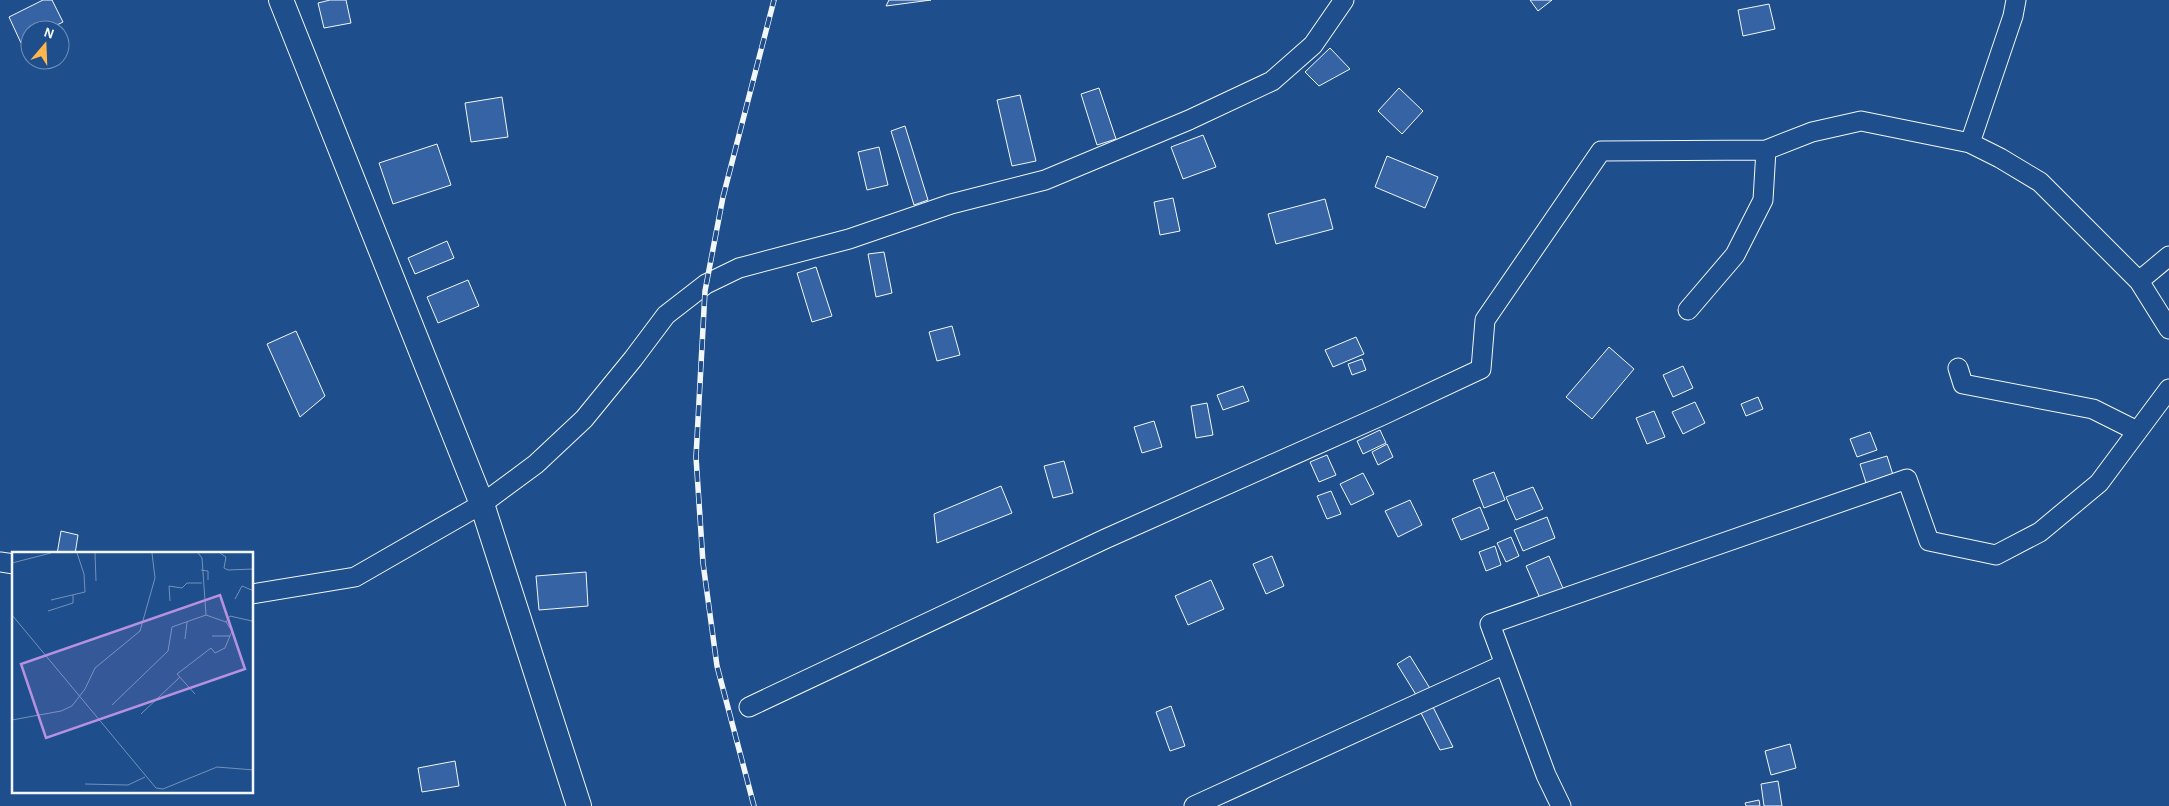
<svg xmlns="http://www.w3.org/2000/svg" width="2169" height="806" viewBox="0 0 2169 806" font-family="'Alegreya Sans',sans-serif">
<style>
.building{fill:#3563a3;stroke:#f2f6ff}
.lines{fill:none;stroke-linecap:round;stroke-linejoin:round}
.minor-casing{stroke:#f2f6ff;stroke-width:21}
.major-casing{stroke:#f2f6ff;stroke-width:26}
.minor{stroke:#1f4e8c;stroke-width:19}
.major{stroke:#1f4e8c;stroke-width:24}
.rail-casing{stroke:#f2f6ff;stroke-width:5.5}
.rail{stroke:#1f4e8c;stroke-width:4;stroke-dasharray:11;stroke-linecap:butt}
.inset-road{fill:none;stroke:#7391ba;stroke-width:1}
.view{fill:#b691df;fill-opacity:0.15;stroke:#b691df;stroke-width:2.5}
.inset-edge{fill:none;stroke:#f2f6ff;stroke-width:2.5}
</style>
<rect width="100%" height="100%" fill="#1f4e8c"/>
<path class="building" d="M43 0H52L63 22 47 30H30V38L21 43 9 17Z
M330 0H346L351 23 324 28 318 3Z
M889 0H931L886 6Z
M1530 0H1552L1538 11Z
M1769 4 1775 29 1743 36 1738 10Z
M1330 48 1350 69 1319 86 1305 72Z
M1099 88 1116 139 1097 145 1081 94Z
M1399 88 1423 111 1402 134 1378 111Z
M1020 95 1036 161 1012 166 997 100Z
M502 97 508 137 471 142 465 103Z
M905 126 928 200 914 205 891 131Z
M1203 135 1216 167 1183 179 1171 147Z
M437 144 451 185 393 204 379 163Z
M879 147 888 185 867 190 858 152Z
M1387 156 1438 177 1425 208 1375 187Z
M1173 198 1180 231 1160 235 1154 202Z
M1325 199 1333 229 1276 244 1268 214Z
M447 241 454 258 415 274 408 258Z
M884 252 892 293 876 297 868 254Z
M816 267 832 316 812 322 797 273Z
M468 280 479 306 438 323 427 297Z
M952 326 960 355 937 361 929 332Z
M296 331 325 396 300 417 267 344Z
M1356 337 1364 354 1333 367 1325 350Z
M1609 347 1634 369 1592 419 1566 397Z
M1362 359 1366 370 1352 375 1348 364Z
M1683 366 1693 388 1673 397 1663 375Z
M1243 386 1249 401 1223 410 1217 395Z
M1758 397 1763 409 1746 416 1741 404Z
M1695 402 1705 423 1683 434 1672 412Z
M1207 403 1213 435 1196 438 1191 406Z
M1654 411 1665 437 1647 444 1636 418Z
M1154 421 1162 447 1142 453 1134 427Z
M1380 430 1386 443 1363 454 1357 441Z
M1870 432 1877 450 1857 457 1850 439Z
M1387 444 1393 457 1378 465 1372 452Z
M1327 455 1336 475 1319 482 1310 462Z
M1887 456 1894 478 1867 486 1860 464Z
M1064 461 1073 493 1053 498 1044 466Z
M1494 472 1505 500 1484 508 1473 480Z
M1363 473 1374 494 1351 505 1340 484Z
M1001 486 1012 513 937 543 934 514Z
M1533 487 1543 509 1516 520 1506 497Z
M1331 491 1341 514 1327 519 1317 496Z
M1410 500 1422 525 1398 537 1385 511Z
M1480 507 1489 529 1461 540 1452 519Z
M1547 517 1555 538 1523 551 1514 530Z
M61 531 78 535 75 554H57Z
M1511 537 1519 556 1506 562 1497 543Z
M1495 546 1501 565 1486 571 1479 552Z
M1272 556 1284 586 1266 594 1253 564Z
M1549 556 1565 593 1542 603 1526 566Z
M586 572 588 606 539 610 536 576Z
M1211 580 1224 609 1188 625 1175 596Z
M1410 656 1431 690 1418 698 1397 664Z
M1432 705 1453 747 1440 750 1420 711Z
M1171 706 1185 746 1170 751 1156 712Z
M1790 744 1796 768 1771 775 1765 751Z
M455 761 459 786 422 792 418 768Z
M1778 781 1782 806H1764L1761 784Z
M1759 800 1760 806H1746L1745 803Z"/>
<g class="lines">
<defs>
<path id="minor" d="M2016 0 2013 16 1970 143 2000 158 2040 182 2139 281 2169 256
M2139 281 2169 329
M1688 310 1735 255 1763 200 1766 150
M1958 368 1963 384 2093 409 2137 431
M0 562 14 564
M252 594 355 577 482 504 536 464 584 419 633 359 666 315 706 284 739 268 849 239 951 204 1045 180 1189 120 1272 81 1313 45 1344 0
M749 707 1105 539 1383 415 1481 369 1485 320 1601 151 1766 150 1812 132 1861 121 1970 143
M1194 806 1505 664
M1561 806 1546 775 1490 624 1907 479 1929 541 1996 555 2040 532 2099 483 2169 389"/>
<path id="major" d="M281 0 482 504 579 806"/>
</defs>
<use href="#minor" class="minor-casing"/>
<use href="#major" class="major-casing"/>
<use href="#minor" class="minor"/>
<use href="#major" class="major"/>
<defs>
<path id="rail" d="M754 806 717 666 703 563 696 457 705 291 723 197 774 0"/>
</defs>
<use href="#rail" class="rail-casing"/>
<use href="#rail" class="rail"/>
</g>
<g transform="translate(12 552)">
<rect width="241" height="241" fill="#1f4e8c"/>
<path class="inset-road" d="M83 1 84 29M186 1 190 6 194 63 214 70 218 64 240 69M208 1 214 5 212 16 216 18 242 17M0 11 39 1M189 18 196 19V28M223 47 230 34 242 39M39 48 73 40 72 22 65 1M158 49 157 34 170 36 175 31H190M36 59 61 51V43M0 63 144 236 151 237 205 215 242 218M200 84H218M173 87 175 70M183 142 165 122 199 96 203 101 213 96 220 79 214 70M100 153 156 99 160 75 194 63M129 162 168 125M0 168 49 159 60 154 73 137 83 116 128 79 143 26 140 1M73 232 116 233 133 225"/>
<path class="view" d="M208 43 233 117 34 186 9 112Z"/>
<rect width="241" height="241" class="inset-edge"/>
</g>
<g transform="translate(45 45) rotate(19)"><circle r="24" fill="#1f4e8c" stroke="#7391ba"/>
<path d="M0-4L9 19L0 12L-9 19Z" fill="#ffb74d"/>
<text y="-8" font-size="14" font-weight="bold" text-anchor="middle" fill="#f2f6ff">N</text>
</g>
</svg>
